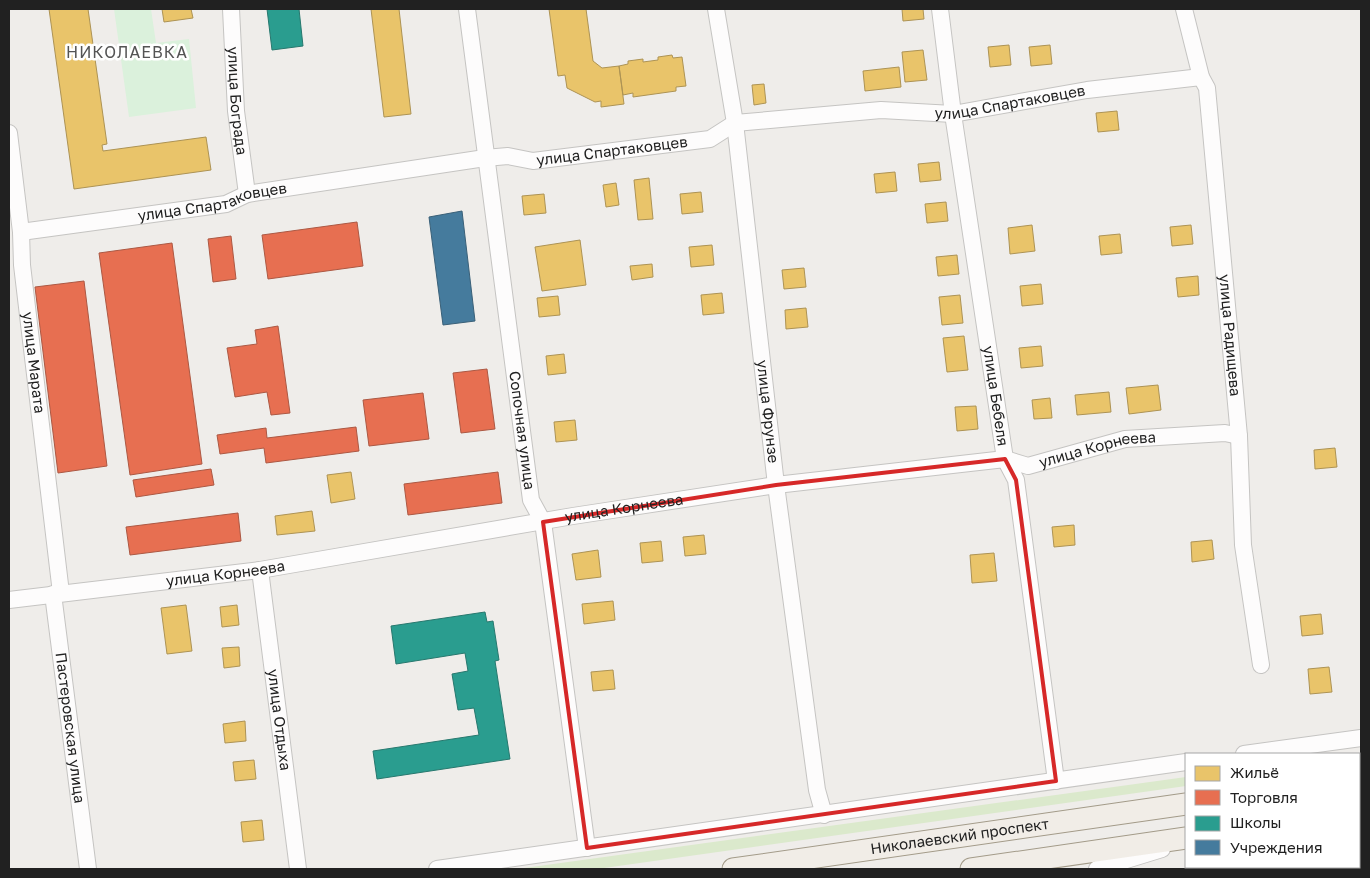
<svg xmlns="http://www.w3.org/2000/svg" width="1370" height="878" viewBox="0 0 1370 878" font-family="'Golos Text',sans-serif">
<style>
.grass{fill:#dbe9cc}
.park{fill:#dbf1dc}
.homes{fill:#e9c46a;stroke:#ad9354}
.shops{fill:#e76f51;stroke:#ac5843}
.schools{fill:#2a9d8f;stroke:#27786e}
.public{fill:#457b9d;stroke:#3a6078}
.lines{fill:none;stroke-linecap:round;stroke-linejoin:round}
.minor-casing{stroke:#c5c4c2;stroke-width:18}
.major-casing{stroke:#a39b89;stroke-width:23}
.minor{stroke:#fdfcfc;stroke-width:16}
.major{stroke:#f1ede7;stroke-width:21}
.marked{fill:none;stroke:#d62828;stroke-width:4;stroke-linejoin:round}
.labels{text-anchor:middle;stroke-width:5;stroke-linejoin:round;paint-order:stroke}
.street-label{font-size:15px;fill:#212121;stroke:#fff}
.neighbourhood-label{font-size:16px;letter-spacing:1px;fill:#545454;stroke:#fff}
</style>
<rect width="100%" height="100%" fill="#efedea"/>
<path class="grass" d="M1186 777V786L597 869H517Z"/>
<path class="park" d="M114 9H151L156 43 189 39 196 108 129 117Z"/>
<path class="homes" d="M49 9H88L107 144 102 145 103 151 206 137 211 170 74 189Z
M162 9H191L193 18 164 22Z
M371 9H399L411 114 384 117Z
M549 9H586L593 61 602 68 619 66 624 104 601 107V101L595 102 567 88 565 75 558 76Z
M902 9H923L924 19 903 21Z
M1009 45 1011 65 990 67 988 47Z
M1050 45 1052 64 1031 66 1029 47Z
M923 50 927 80 905 82 902 52Z
M672 55 673 58 682 57 686 86 676 87V91L633 97V93L623 95 619 66 628 64V61L643 59V62L658 60V57Z
M899 67 901 87 865 91 863 71Z
M764 84 766 103 754 105 752 85Z
M1117 111 1119 130 1098 132 1096 113Z
M939 162 941 180 920 182 918 164Z
M895 172 897 191 876 193 874 174Z
M649 178 653 219 638 220 634 180Z
M616 183 619 205 606 207 603 185Z
M701 192 703 212 682 214 680 194Z
M544 194 546 213 524 215 522 196Z
M946 202 948 221 927 223 925 204Z
M1032 225 1035 251 1010 254 1008 228Z
M1191 225 1193 244 1172 246 1170 227Z
M1120 234 1122 253 1101 255 1099 236Z
M580 240 586 285 542 291 535 247Z
M712 245 714 265 691 267 689 247Z
M957 255 959 274 938 276 936 257Z
M652 264 653 277 632 280 630 266Z
M804 268 806 287 784 289 782 270Z
M1198 276 1199 295 1178 297 1176 278Z
M1041 284 1043 304 1022 306 1020 286Z
M722 293 724 313 703 315 701 295Z
M960 295 963 323 942 325 939 297Z
M558 296 560 315 539 317 537 298Z
M806 308 808 327 786 329 785 310Z
M964 336 968 370 947 372 943 338Z
M1041 346 1043 366 1021 368 1019 348Z
M564 354 566 373 548 375 546 356Z
M1158 385 1161 410 1129 414 1126 388Z
M1109 392 1111 412 1077 415 1075 395Z
M1050 398 1052 418 1034 419 1032 400Z
M976 406 978 429 957 431 955 407Z
M575 420 577 440 556 442 554 422Z
M1335 448 1337 467 1315 469 1314 450Z
M351 472 355 499 331 503 327 475Z
M312 511 315 531 277 535 275 516Z
M1074 525 1075 545 1054 547 1052 527Z
M704 535 706 554 685 556 683 537Z
M1212 540 1214 559 1192 562 1191 542Z
M661 541 663 561 642 563 640 543Z
M598 550 601 577 576 580 572 554Z
M994 553 997 581 972 583 970 555Z
M613 601 615 620 584 624 582 604Z
M186 605 192 651 167 654 161 608Z
M237 605 239 625 222 627 220 607Z
M1321 614 1323 634 1302 636 1300 616Z
M239 647 240 666 224 668 222 648Z
M1329 667 1332 692 1310 694 1308 669Z
M613 670 615 689 593 691 591 672Z
M245 721 246 741 225 743 223 724Z
M254 760 256 779 235 781 233 762Z
M262 820 264 840 243 842 241 822Z"/>
<path class="shops" d="M357 222 363 266 268 279 262 235Z
M231 236 236 279 213 282 208 239Z
M172 243 202 464 130 475 99 253Z
M84 281 107 466 58 473 35 287Z
M278 326 290 413 271 415 267 392 235 397 227 348 257 344 255 330Z
M487 369 495 429 461 433 453 373Z
M423 393 429 439 369 446 363 400Z
M356 427 359 451 266 463 264 448 220 454 217 435 266 428 267 438Z
M211 469 214 485 136 497 133 480Z
M498 472 502 503 408 515 404 484Z
M238 513 241 541 130 555 126 527Z"/>
<path class="schools" d="M267 9H299L303 46 272 50Z
M485 612 487 622 493 621 499 660 495 661 510 759 377 779 373 751 479 735 474 708 458 710 452 674 468 671 465 653 396 664 391 626Z"/>
<path class="public" d="M462 211 475 321 443 325 429 217Z"/>
<g class="lines">
<defs>
<g id="minor">
<path id="s1" d="M231 9 236 111 247 194"/>
<path id="s2" d="M467 9 531 500 543 522 587 848"/>
<path id="s3" d="M716 9 735 123 776 485 817 790 824 815"/>
<path id="s4" d="M940 9 953 114 1005 459 1016 480 1056 781"/>
<path id="s5" d="M1184 9 1201 77 1207 88 1239 436 1243 545 1261 665"/>
<path id="s6" d="M9 133 21 232 22 265 61 593 53 594 88 869"/>
<path id="s7" d="M21 232 226 204 247 194 485 158 508 156 533 161 710 139 735 123 881 110 953 114 1087 90 1201 77"/>
<path id="s8" d="M260 570 298 869"/>
<path id="s9" d="M9 600 260 570 573 516 776 485 1005 459 1028 466 1125 439 1225 433 1239 436"/>
<path d="M1244 754 1361 738"/>
<path d="M437 869 1186 762"/>
<path d="M1097 869 1162 849"/>
</g>
<g id="major">
<path d="M1359 779H1361"/>
<path d="M1359 814H1361"/>
<path id="s10" d="M733 869 1186 804"/>
<path d="M971 869 1186 838"/>
</g>
</defs>
<use href="#minor" class="minor-casing"/>
<use href="#major" class="major-casing"/>
<use href="#minor" class="minor"/>
<use href="#major" class="major"/>
</g>
<path class="marked" d="M1005 459 1016 480 1056 781 587 848 543 522 776 485Z"/>
<g class="labels">
<g class="street-label">
<text dy="5" stroke="none"><textPath href="#s1" startOffset="92">улица Бограда</textPath></text>
<text dy="5" stroke="none"><textPath href="#s7" startOffset="1004">улица Спартаковцев</textPath></text>
<text dy="5" stroke="none"><textPath href="#s7" startOffset="599">улица Спартаковцев</textPath></text>
<text dy="5" stroke="none"><textPath href="#s7" startOffset="194">улица Спартаковцев</textPath></text>
<text dy="5" stroke="none"><textPath href="#s5" startOffset="331">улица Радищева</textPath></text>
<text dy="5" stroke="none"><textPath href="#s6" startOffset="231">улица Марата</textPath></text>
<text dy="5" stroke="none"><textPath href="#s4" startOffset="391">улица Бебеля</textPath></text>
<text dy="5" stroke="none"><textPath href="#s3" startOffset="406">улица Фрунзе</textPath></text>
<text dy="5" stroke="none"><textPath href="#s2" startOffset="425">Сопочная улица</textPath></text>
<text dy="5" stroke="none"><textPath href="#s9" startOffset="1102">улица Корнеева</textPath></text>
<text dy="5" stroke="none"><textPath href="#s9" startOffset="622">улица Корнеева</textPath></text>
<text dy="5" stroke="none"><textPath href="#s9" startOffset="218">улица Корнеева</textPath></text>
<text dy="5" stroke="none"><textPath href="#s8" startOffset="151">улица Отдыха</textPath></text>
<text dy="5" stroke="none"><textPath href="#s6" startOffset="606">Пастеровская улица</textPath></text>
<text dy="5" stroke="none"><textPath href="#s10" startOffset="229">Николаевский проспект</textPath></text>
</g>
<g class="neighbourhood-label">
<text x="127" y="58">НИКОЛАЕВКА</text>
</g>
</g>
<rect width="1370" height="878" fill="none" stroke="#212121" stroke-width="20"/>
<rect x="1185" y="753" width="175" height="115" fill="#ffffff" stroke="#a6a6a6"/>
<rect x="1195" y="766" width="25" height="15" fill="#e9c46a" stroke="#a6a6a6"/>
<text x="1230" y="778" font-size="15" fill="#212121">Жильё</text>
<rect x="1195" y="790" width="25" height="15" fill="#e76f51" stroke="#a6a6a6"/>
<text x="1230" y="803" font-size="15" fill="#212121">Торговля</text>
<rect x="1195" y="816" width="25" height="15" fill="#2a9d8f" stroke="#a6a6a6"/>
<text x="1230" y="828" font-size="15" fill="#212121">Школы</text>
<rect x="1195" y="840" width="25" height="15" fill="#457b9d" stroke="#a6a6a6"/>
<text x="1230" y="853" font-size="15" fill="#212121">Учреждения</text>
</svg>
